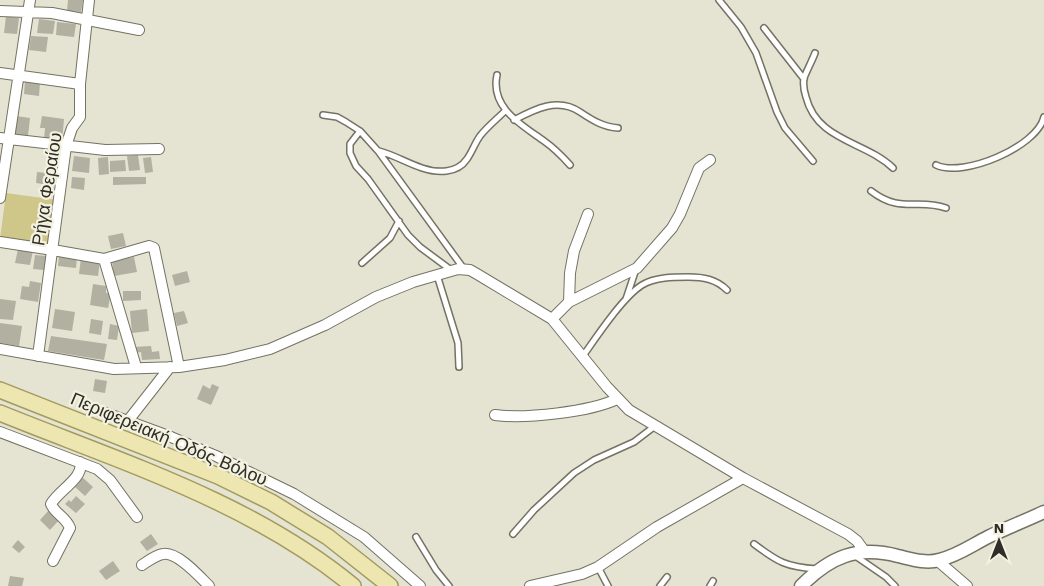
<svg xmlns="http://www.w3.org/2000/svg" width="1044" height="586" viewBox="0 0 1044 586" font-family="'Work Sans',sans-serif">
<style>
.green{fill:#cfc68a}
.building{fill:#b2b0a0}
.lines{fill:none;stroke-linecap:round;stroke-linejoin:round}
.service-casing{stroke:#747263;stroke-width:8}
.minor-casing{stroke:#747263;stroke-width:12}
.tertiary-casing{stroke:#747263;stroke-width:15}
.primary-casing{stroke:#a39b5e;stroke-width:18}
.service{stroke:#fff;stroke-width:5}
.minor{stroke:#fff;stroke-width:10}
.tertiary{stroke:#fff;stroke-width:12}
.primary{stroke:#eee6b0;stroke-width:15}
.labels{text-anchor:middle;stroke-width:4.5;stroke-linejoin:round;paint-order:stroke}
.street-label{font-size:18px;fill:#2e2d27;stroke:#f3f1df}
</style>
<rect width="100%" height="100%" fill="#e5e3d2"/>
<path class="green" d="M6 193 57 200 51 246 0 239Z"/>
<path class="building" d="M68 0H83L81 12 67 11Z
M6 16 19 18 17 34 4 33Z
M39 19 55 21 53 34 37 33Z
M57 22 76 24 74 37 56 35Z
M31 36 48 37 46 52 29 50Z
M25 81 40 83 39 96 24 94Z
M16 116 30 118 28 136 14 134Z
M42 116 64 119 62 142 44 140 45 128H40Z
M138 155 140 170 129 171 127 156Z
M74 156 90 158 89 173 72 171Z
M108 157 109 174 99 175 98 158Z
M151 157 153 172 145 173 143 158Z
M125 160 126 171 110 172V161Z
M37 172 57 174 56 186 36 183Z
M72 177 85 178 84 190 71 188Z
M113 177H146V184L113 185Z
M123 233 126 246 111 249 108 236Z
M18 249 33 251 30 265 15 263Z
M35 255 46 256 44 270 33 269Z
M59 255 77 257 76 268 58 266Z
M134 257 137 272 114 276 112 261Z
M81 258 100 261 98 276 79 274Z
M187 271 190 282 175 286 172 275Z
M30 281 41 283 38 302 20 299 22 286 29 287Z
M93 284 106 286V293H111L108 308 90 305Z
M123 291H141V300L123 301Z
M0 299 16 301 13 320 0 319Z
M55 309 75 312 72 331 52 328Z
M147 309 149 331 132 333 130 311Z
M184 311 188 323 177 326 174 313Z
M91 319 103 321 101 335 89 333Z
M0 323 22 326 19 346 0 343Z
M110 324 119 326 117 340 108 339Z
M51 336 107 344 104 360 48 351Z
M151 346 152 352 159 351 160 359 142 360 141 352 135 353 134 347Z
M95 379 107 381 105 393 93 391Z
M212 384 219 387 211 405 197 399 203 385 210 389Z
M82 477 93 487 85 496 74 486Z
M76 496 85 504 76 513 65 504 69 500 71 502Z
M49 510 59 520 50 530 40 520Z
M151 534 158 544 147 551 140 542Z
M18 540 25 547 19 553 12 547Z
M113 561 120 571 106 580 99 571Z
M10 576 24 578 22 586H8Z"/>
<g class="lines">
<defs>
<path id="service" d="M719 0 741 27 756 53 777 112 785 128 813 161
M764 28 804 79
M815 53C812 61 807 70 804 78 803 84 804 91 806 97 817 141 865 141 893 168
M497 75C490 108 522 125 544 141 554 148 562 156 570 165
M323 115 337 117 346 122 360 131 378 151 464 269
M514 120C535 109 558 97 580 112 592 120 603 127 618 128
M360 131 350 144V153L356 166 368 179 408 235 420 247 451 270
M379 151C394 155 407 163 422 168 437 173 457 174 467 159 472 152 475 143 480 136 487 127 497 119 505 111
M936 165C963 178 1037 147 1044 117
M871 191C901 214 917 198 946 208
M362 263 390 238 399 221
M437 275 458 343 459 367
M626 299 636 269
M583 356C597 336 623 297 642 285 655 277 674 277 688 277 703 277 716 279 727 290
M513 534 534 510 574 473 594 460 634 442 655 426
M416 537 436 570 449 586
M754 544C778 562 786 567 817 569
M854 555 886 577 895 586
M598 567 608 586
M660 586 667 577
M710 586 713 581"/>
<path id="minor" d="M0 11 52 13 139 30
M0 73 80 84
M0 138 105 150 159 149
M0 198 30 0
M0 242 53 250 104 259 149 246 154 248 179 367
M104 259 136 367
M569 302 570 273 574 251 588 214
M552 319 569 302 637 268 672 228 680 214 699 168 710 160
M0 349 114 369 179 367 225 360 270 349 325 325 376 297 413 282 458 269 470 270 477 274 552 319 607 387 629 410 743 478 848 534 857 541 865 552
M38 356 66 146 72 128 80 117V84L89 0
M103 412 171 437 216 456 294 494 364 537 420 586
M495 415C525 419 590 412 617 399
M127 422 170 367
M0 432 97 469 110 480 137 517
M53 561 70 528C66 517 55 514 51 504 58 491 85 477 80 462
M938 561 967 586
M142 565C148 561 156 555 163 554 177 551 200 577 209 586
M530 586 582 574 598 567 657 527 743 478"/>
<path id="tertiary" d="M801 586C830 557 857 545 898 556 911 559 926 564 939 560 957 556 972 545 988 537 1006 528 1025 521 1044 512"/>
<path id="primary" d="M0 390 218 476 271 502 328 537 390 586
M0 413C121 462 251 502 353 586"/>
</defs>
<use href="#service" class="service-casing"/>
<use href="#minor" class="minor-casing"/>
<use href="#tertiary" class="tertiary-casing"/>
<use href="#primary" class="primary-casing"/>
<use href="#service" class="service"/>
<use href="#minor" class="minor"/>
<use href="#tertiary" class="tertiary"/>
<use href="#primary" class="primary"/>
</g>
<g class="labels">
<g class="street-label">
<text transform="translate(47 189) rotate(-81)" y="6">Ρήγα Φεραίου</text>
<text transform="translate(169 439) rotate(23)" y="6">Περιφερειακή Οδός Βόλου</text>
</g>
</g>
<g transform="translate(999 541)" stroke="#f3f1df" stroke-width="4" paint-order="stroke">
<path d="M0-4L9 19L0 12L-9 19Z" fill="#2e2d27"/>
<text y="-8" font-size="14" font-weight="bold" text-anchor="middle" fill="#2e2d27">N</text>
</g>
</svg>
